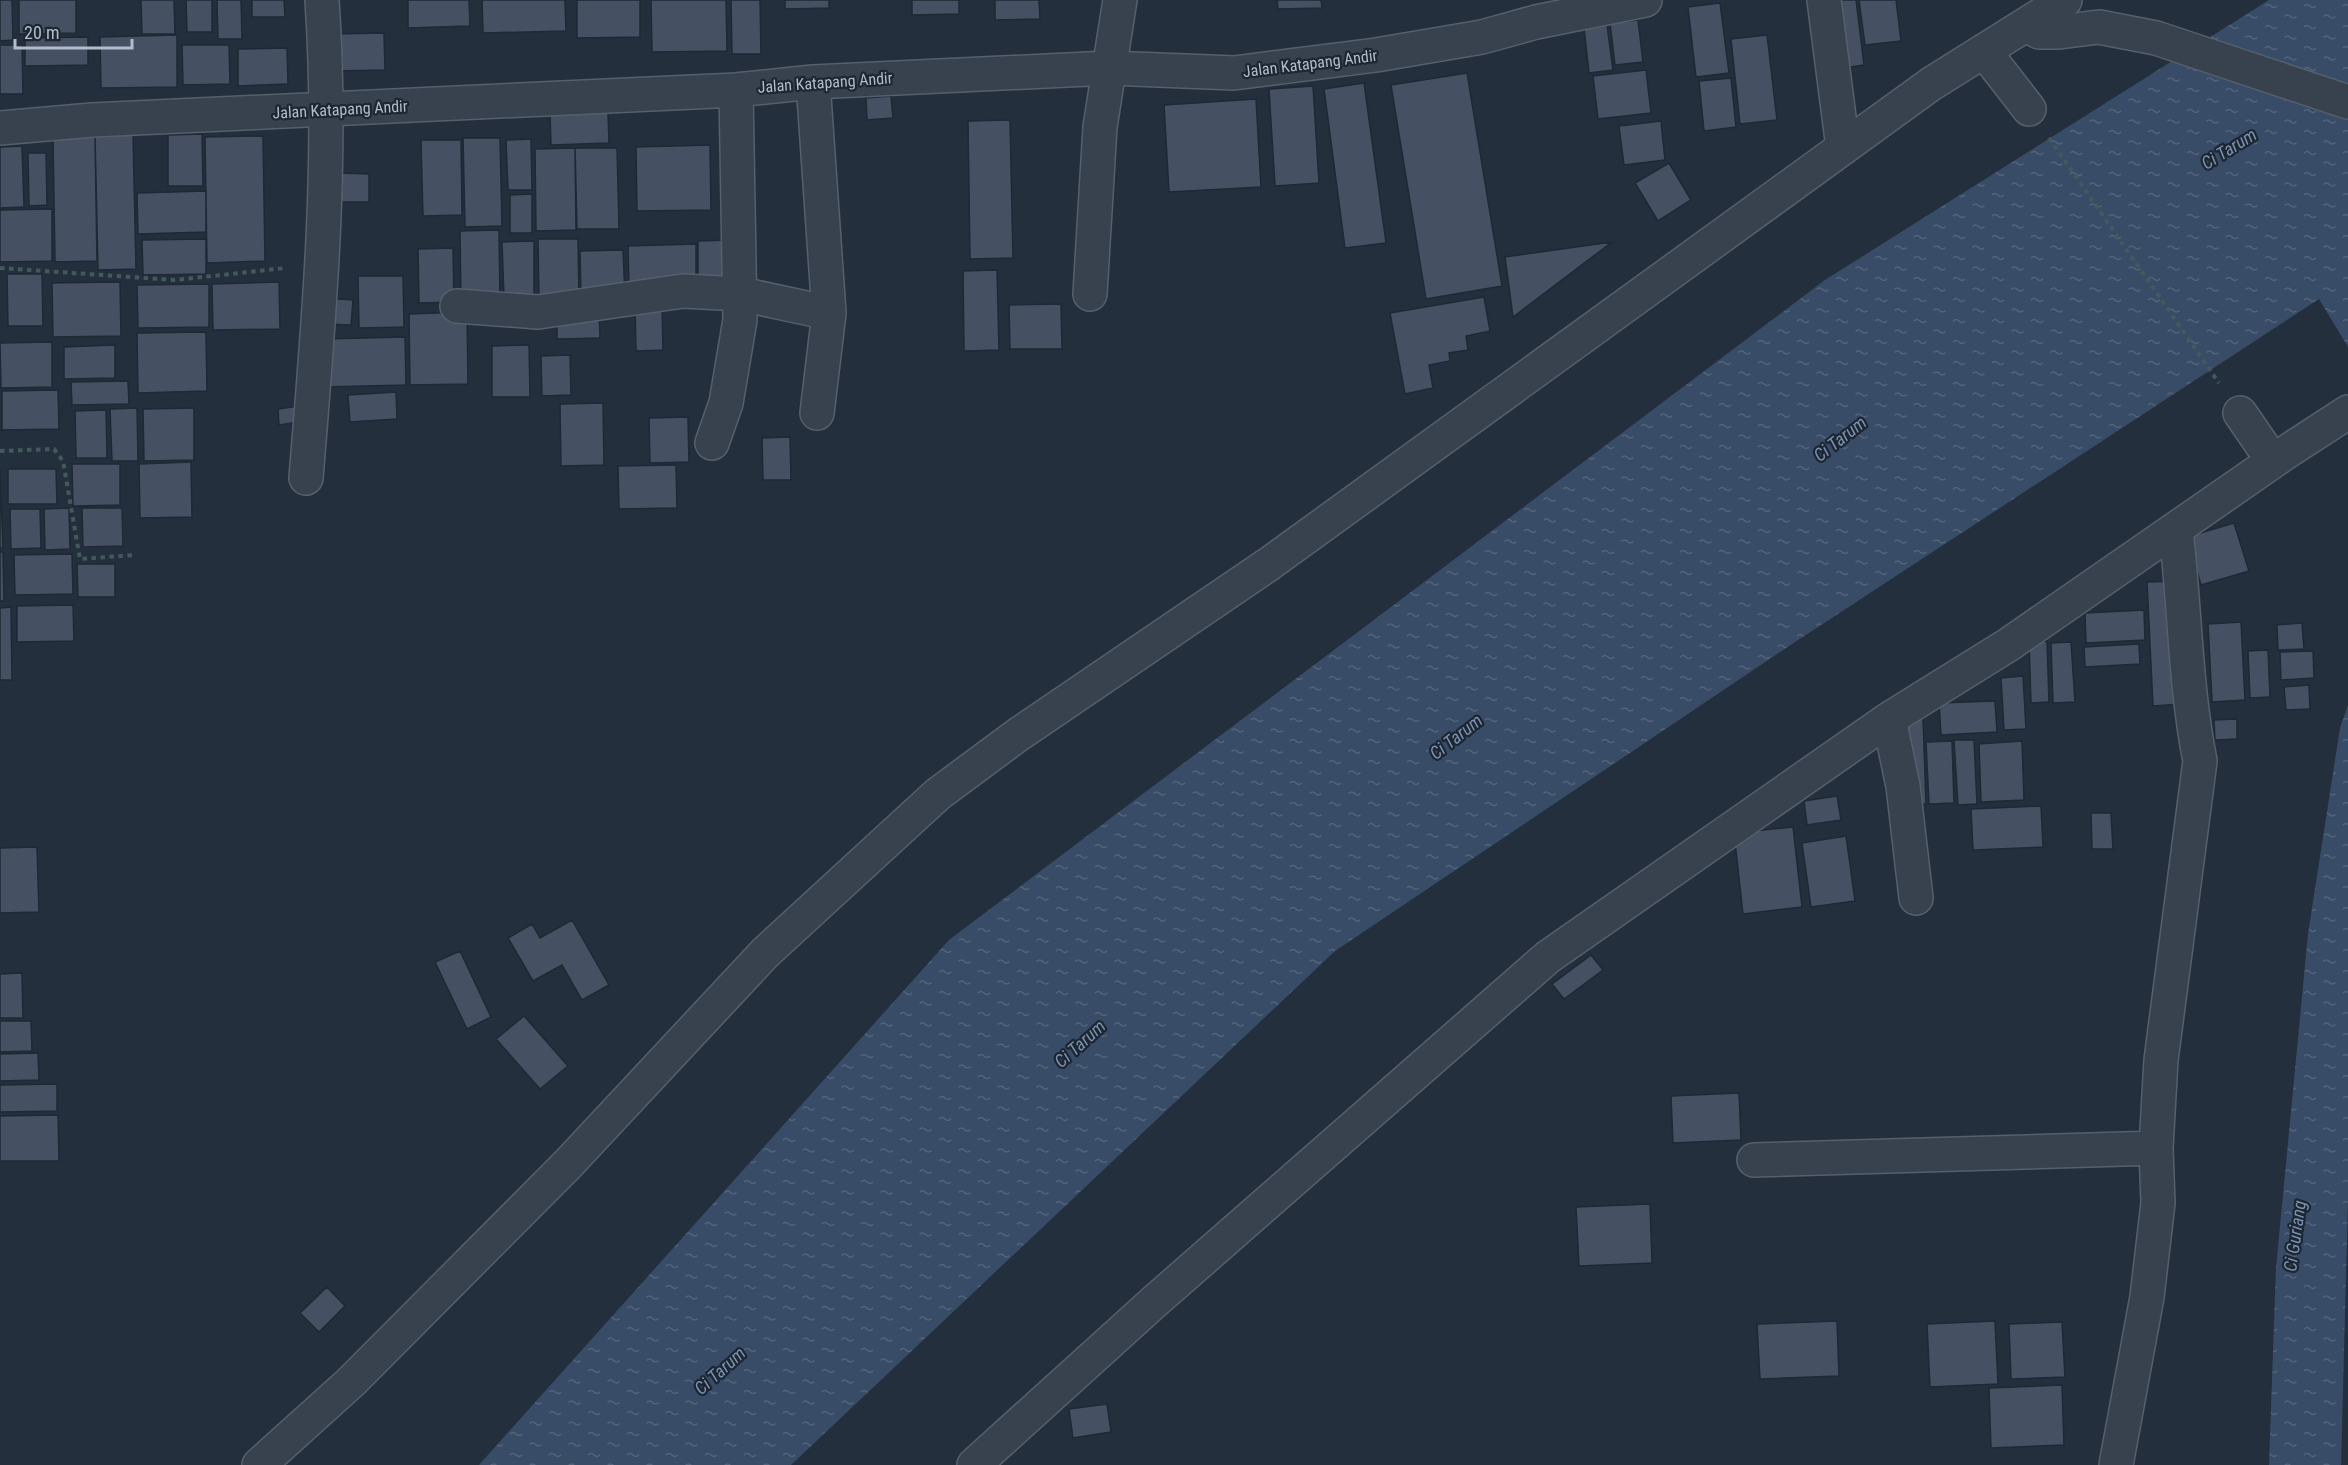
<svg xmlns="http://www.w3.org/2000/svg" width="2348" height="1465" viewBox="0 0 2348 1465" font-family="'Roboto Condensed',sans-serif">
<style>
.water{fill:url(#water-ripples)}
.building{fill:#455162;stroke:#1f2835;stroke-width:1.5}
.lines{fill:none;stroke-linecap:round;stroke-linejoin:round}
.minor-casing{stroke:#565f6c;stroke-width:36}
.path{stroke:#44595c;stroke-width:4;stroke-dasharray:4.5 4.5;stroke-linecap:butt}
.minor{stroke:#38414e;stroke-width:33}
.labels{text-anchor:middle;stroke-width:4.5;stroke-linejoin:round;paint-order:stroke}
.street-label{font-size:16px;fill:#b4bcc9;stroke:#1d2633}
.water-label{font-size:18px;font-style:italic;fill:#7c92b1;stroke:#1d2633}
</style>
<defs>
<pattern id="water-ripples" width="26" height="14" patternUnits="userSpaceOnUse" patternTransform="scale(1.5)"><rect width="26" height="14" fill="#394c67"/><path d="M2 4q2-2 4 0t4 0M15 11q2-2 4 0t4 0" fill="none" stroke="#53647b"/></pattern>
</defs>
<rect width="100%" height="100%" fill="#242f3e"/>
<path class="water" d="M2269 0H2348V347L2319 299 1792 644 1335 951 791 1465H479L949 940 1825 280Z
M2348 705V1199L2341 1465H2269L2276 1268 2308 934 2340 728Z"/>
<path class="building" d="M0 0H12L13 40 0 41Z
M19 0H76V33L19 34Z
M141 0H174L175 34H142Z
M186 0H212V32H187Z
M217 0H241L242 39H218Z
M252 0H284L285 17H252Z
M408 0H469L470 26 408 28Z
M482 0H565L566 31 483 33Z
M577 0H640V37L577 38Z
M651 0H726L727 51 652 52Z
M731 0H760L761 54H732Z
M785 0H829V8L785 9Z
M912 0H959V14L912 15Z
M995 0H1039L1040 19 995 20Z
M1277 0H1321L1322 8 1278 9Z
M1829 0H1856L1864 65 1837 69Z
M1859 0H1896L1901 41 1865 45Z
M1720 3 1729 73 1696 77 1688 7Z
M1638 20 1643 62 1615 65 1610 23Z
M1607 25 1613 70 1589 73 1584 28Z
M384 33 385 70 333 71V34Z
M177 35V87L101 88 100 37Z
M1767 35 1777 120 1740 124 1731 39Z
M88 37V65L25 66V38Z
M0 45H22L23 94H0Z
M182 45H229L230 84 183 85Z
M287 48 288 84 238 86V49Z
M1646 70 1651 113 1598 119 1593 76Z
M1467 73 1502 286 1426 299 1391 85Z
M1731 78 1736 127 1704 131 1699 81Z
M1364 83 1386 243 1345 248 1324 89Z
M1313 86 1319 183 1275 186 1269 89Z
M891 96 893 118 867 120 866 98Z
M1256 99 1261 187 1169 192 1164 105Z
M608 112 609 143 551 145 550 113Z
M1010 120 1013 258 970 259 968 121Z
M1661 121 1665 160 1624 165 1619 126Z
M133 134 136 269 98 270 95 135Z
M202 134 203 186H168V135Z
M95 136 97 261 55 262 53 137Z
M263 136 265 261 207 263 205 137Z
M463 138H500L502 226 465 227Z
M531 139 532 190H508L506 140Z
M421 140H461L462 215 423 216Z
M710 145 711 210 637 211 636 147Z
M22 146 24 207 0 208V147Z
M575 148 576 230 536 231 535 149Z
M575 148H617L619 229H577Z
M28 153H46L47 205 29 206Z
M1669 163 1691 200 1658 221 1635 183Z
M338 173 369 174V202H338Z
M206 191V232L138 234 137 193Z
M532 194V233H510V195Z
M52 209V261L0 262V210Z
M499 230 500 302H461L460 231Z
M206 239V274L143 275 142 240Z
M538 239H578L579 299 539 300Z
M730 240 731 282 698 283V241Z
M534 241V297H504L502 242Z
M1612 242 1513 317 1505 257Z
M696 244V285L629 286 628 246Z
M453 248 454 302 419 303 418 249Z
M623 250 625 296H581L580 251Z
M997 270 999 350 964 351 963 271Z
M7 274H42L43 326H8Z
M358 276H403L404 327 359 328Z
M120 282 121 336 53 337 52 283Z
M279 282 280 329 213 330 212 284Z
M209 284V327L138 328 137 285Z
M1484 297 1490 331 1466 336 1468 350 1449 353 1450 361 1429 365 1433 388 1405 394 1390 313Z
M325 298 353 300 351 325 325 324Z
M1061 304 1062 349H1010L1009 305Z
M662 305 663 350 636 351 635 306Z
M467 312 468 384 410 385 409 314Z
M599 313 600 338 557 339V314Z
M206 332 207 391 138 393 137 333Z
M405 337 406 385 324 387 323 339Z
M52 342V387L1 388 0 343Z
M115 345V378L64 379V347Z
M529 345 530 397H492V346Z
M570 355 571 395 542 396 541 356Z
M128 381 129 404 72 405 71 382Z
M58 390 59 429 2 430V391Z
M396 392 397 419 350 422 348 395Z
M603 403 604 465 561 466 560 404Z
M299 406 300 422 279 425 278 409Z
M137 408 138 461H112L110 409Z
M194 408V460L144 461 143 409Z
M106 410 107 458H76L75 411Z
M688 417 689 462 650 463 649 418Z
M790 437 791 480H763L762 438Z
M191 462 192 517 140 518 139 464Z
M72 464H120V505L73 506Z
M676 465 677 508 619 509 618 466Z
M8 469H56L57 504H8Z
M0 470 3 548H0Z
M69 508 70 549 45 550 44 509Z
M82 508H122L123 546 83 547Z
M10 509H40L41 548 11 549Z
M2234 523 2249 571 2201 585 2187 537Z
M0 552H3L4 601H0Z
M72 554 73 594 15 595 14 555Z
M77 564H115V597H78Z
M2175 581 2181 704 2153 706 2147 582Z
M73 605 74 641 17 642V606Z
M11 607 12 680H0V608Z
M2144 610 2145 640 2086 643 2085 613Z
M2241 622 2245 700 2212 702 2208 624Z
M2302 623 2304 649 2278 650 2277 625Z
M2047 641 2049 702 2031 703 2029 642Z
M2071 642 2075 702 2053 703 2051 643Z
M2139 644 2140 664 2085 667 2084 647Z
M2268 650 2270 697 2250 698 2248 651Z
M2313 651 2314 678 2281 680 2280 652Z
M2023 676 2026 729 2004 730 2001 678Z
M2309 685 2310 709 2286 710 2284 687Z
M1995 701 1997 732 1941 735 1939 703Z
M1923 718 1926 804 1907 805 1903 719Z
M2237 719V739L2215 740 2214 720Z
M1954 740H1974L1977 804 1958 805Z
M1952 741 1954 803 1929 804 1926 742Z
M2022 741 2024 800 1981 802 1979 744Z
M1837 796 1841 820 1807 825 1804 801Z
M2041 806 2043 847 1973 850 1971 809Z
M2091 813H2111L2113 849H2092Z
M1793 827 1802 907 1743 914 1734 833Z
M1846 836 1855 901 1811 907 1802 843Z
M37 847 39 912 0 913V848Z
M572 920 609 985 582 1000 562 965 533 981 508 938 532 924 540 938Z
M460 951 491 1017 467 1029 435 962Z
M1591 955 1603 970 1564 999 1552 984Z
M22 973 23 1018H0V974Z
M524 1016 568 1066 540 1089 496 1039Z
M0 1021H31L32 1051 0 1052Z
M38 1053 39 1080 0 1081V1054Z
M57 1084V1111L0 1112V1085Z
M1739 1093 1741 1140 1673 1143 1671 1096Z
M58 1115 59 1161H0V1116Z
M1650 1204 1652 1263 1579 1266 1576 1207Z
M327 1287 345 1306 319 1332 300 1313Z
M1837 1321 1839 1376 1760 1379 1757 1324Z
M1995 1321 1998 1384 1930 1387 1927 1324Z
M2062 1322 2065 1377 2011 1379 2009 1324Z
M2062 1385 2064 1445 1991 1448 1989 1388Z
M1107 1404 1111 1432 1073 1438 1069 1409Z"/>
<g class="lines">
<defs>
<path id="minor" d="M1824 0 1843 148
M2026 25 2039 32H2059L2099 27 2156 38 2348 102
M1984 51 2029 109
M0 128 92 120 736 90 813 82 1109 68 1234 73 1376 55 1482 37 1536 22 1645 0
M1090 294 1100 127 1120 0
M457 306 538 312 683 291 741 294 829 313 813 82
M817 413 829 313
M2240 413 2273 461
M712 443 726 403 740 320 736 90
M306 478C319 319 333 160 322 0
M1889 719 1903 786 1916 898
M1754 1160 2156 1148
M259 1465 351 1382 568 1164 765 953 938 794 1019 734 1269 564 1931 84 2065 0
M974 1465 1154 1302 1548 957 1889 719 2008 645 2285 453 2348 412
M2116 1465 2147 1297 2158 1203 2156 1148 2161 1060 2200 761C2185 685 2185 608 2176 531"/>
</defs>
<use href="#minor" class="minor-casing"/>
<path class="path" d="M2049 138 2219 383
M0 268 175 280 286 268
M0 451 54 449 63 461 80 559 134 555"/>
<use href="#minor" class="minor"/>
</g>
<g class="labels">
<g class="street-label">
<text transform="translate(1310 63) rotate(-7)" y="6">Jalan Katapang Andir</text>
<text transform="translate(825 82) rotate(-4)" y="6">Jalan Katapang Andir</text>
<text transform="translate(340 109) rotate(-3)" y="6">Jalan Katapang Andir</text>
</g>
<g class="water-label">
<text transform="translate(2229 149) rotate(-32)" y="6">Ci Tarum</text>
<text transform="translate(1840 439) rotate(-38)" y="6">Ci Tarum</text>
<text transform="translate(1456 737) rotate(-38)" y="6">Ci Tarum</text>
<text transform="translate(1080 1044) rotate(-42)" y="6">Ci Tarum</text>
<text transform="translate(2295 1236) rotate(-82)" y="6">Ci Guriang</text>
<text transform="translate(720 1371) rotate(-42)" y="6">Ci Tarum</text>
</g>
</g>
<path d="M15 39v9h117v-9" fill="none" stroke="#b4bcc9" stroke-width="3"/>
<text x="24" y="39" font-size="18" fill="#b4bcc9" stroke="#1d2633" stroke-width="4.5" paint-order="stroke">20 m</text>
</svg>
